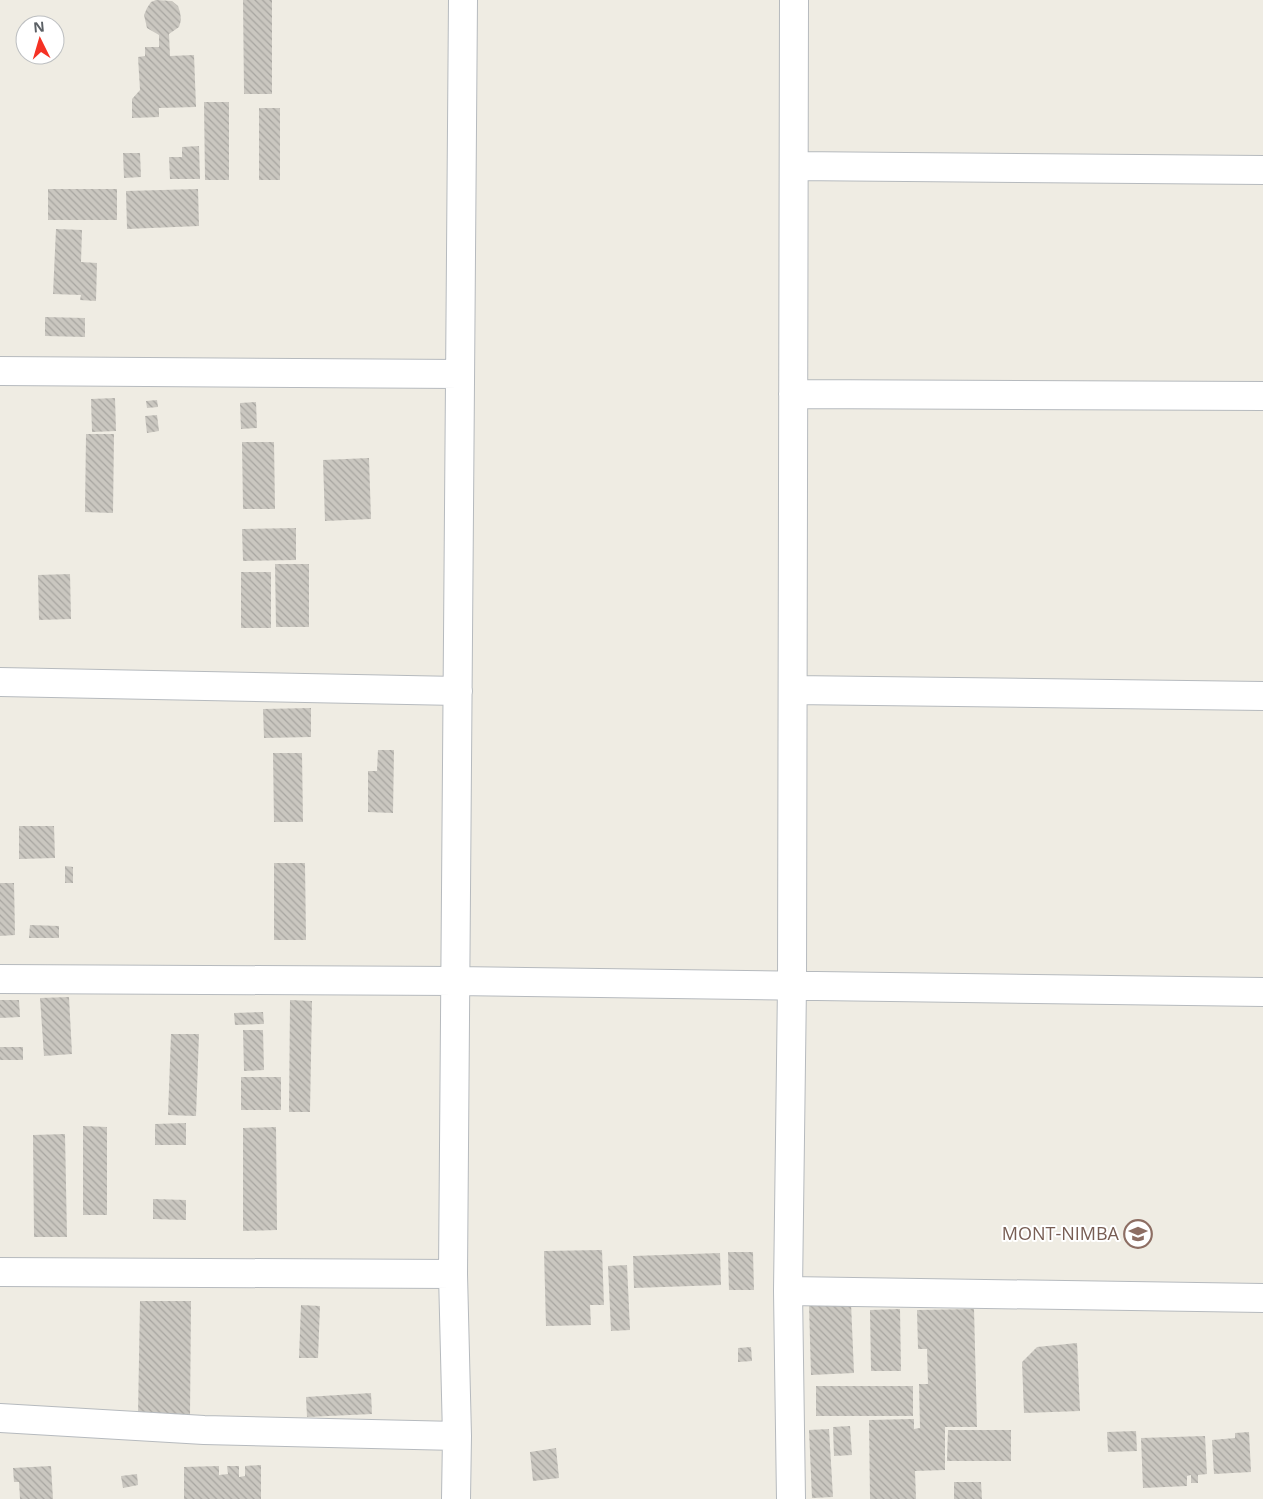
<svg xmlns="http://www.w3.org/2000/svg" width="1263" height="1499" viewBox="0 0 1263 1499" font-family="'Open Sans',sans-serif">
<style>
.building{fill:url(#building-back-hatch)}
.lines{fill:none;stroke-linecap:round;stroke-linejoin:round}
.minor-casing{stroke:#b6babe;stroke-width:30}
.minor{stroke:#fff;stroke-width:28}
.labels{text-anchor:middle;stroke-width:4;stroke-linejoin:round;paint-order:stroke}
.education-label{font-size:18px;fill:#785e54;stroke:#fff;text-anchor:end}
</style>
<defs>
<pattern id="building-back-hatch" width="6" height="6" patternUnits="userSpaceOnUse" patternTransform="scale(1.25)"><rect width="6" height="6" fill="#cac7c0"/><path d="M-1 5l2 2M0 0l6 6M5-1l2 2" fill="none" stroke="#a7a5a0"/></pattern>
</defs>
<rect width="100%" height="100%" fill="#efece3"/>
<path class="building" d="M156 0 172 1 178 6 180 12 181 20 179 27 169 34 170 56 194 55 196 107 159 108V117L132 118V99L140 90 138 57 145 56V47H159V35L147 28 144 15 147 8 151 2Z
M243 0H272V94H244Z
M204 102H229V180H205Z
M259 108H280V180H259Z
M199 146 200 179H170L169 157H182V147Z
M123 153H140L141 177 124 178Z
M48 189H117V220H48Z
M198 189 199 226 127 229 126 191Z
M56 229 82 230 81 262 97 263 96 301 80 300 81 295 53 294Z
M45 317 85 318V337L45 336Z
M115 398 116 431 92 432 91 399Z
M157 400 158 407 147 408 146 401Z
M256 402 257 428 241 429 240 403Z
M157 415 159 431 147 433 145 416Z
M86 434H114L113 513 85 512Z
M242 442H274L275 509H243Z
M369 458 371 519 325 521 323 460Z
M296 528V560L243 561 242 529Z
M275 564H309V627H276Z
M241 572H271V628H241Z
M70 574 71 619 39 620 38 575Z
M311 708V737L264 738 263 709Z
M378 750H394L393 813 368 812V771H377Z
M273 753H302L303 822H274Z
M19 826H54L55 858 19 859Z
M274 863H305L306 940H274Z
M65 866 73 867V883H65Z
M0 883H14L15 935 0 936Z
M30 925 59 926V938H29Z
M69 997 72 1054 44 1056 40 998Z
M0 1000H19L20 1017 0 1018Z
M290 1000 312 1001 310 1112H289Z
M263 1012 264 1024 235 1025 234 1013Z
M243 1030H263L264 1070 244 1071Z
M171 1034H199L196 1116 168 1115Z
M0 1047H23V1060H0Z
M241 1077H281V1110H241Z
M186 1123V1145H155V1124Z
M83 1126 107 1127V1215H83Z
M276 1127 277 1230 243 1231V1128Z
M65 1134 67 1237H34L33 1135Z
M153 1199 186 1200V1220L153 1219Z
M602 1250 604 1305H590L591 1325 546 1326 544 1251Z
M728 1252H753L754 1290H729Z
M720 1253 721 1285 634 1288 633 1256Z
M627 1265 630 1330 611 1331 608 1266Z
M140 1301H191L190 1416 138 1415Z
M851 1303 854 1373 811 1375 809 1305Z
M301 1305 320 1306 318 1358H299Z
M900 1309 901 1371H871L870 1310Z
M974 1309 977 1427H945V1470L915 1471 916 1499H870L869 1420 914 1419V1429L920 1428 919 1384H928L927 1349H918L917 1310Z
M1077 1343 1080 1411 1024 1413 1022 1362 1037 1347Z
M751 1347 752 1361 738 1362V1348Z
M816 1386H913V1416H816Z
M371 1393 372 1414 307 1417 306 1397Z
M850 1426 852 1455 834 1456 833 1427Z
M829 1429 833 1497 812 1498 809 1430Z
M948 1430H1011V1461H947Z
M1136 1431 1137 1451 1108 1452 1107 1432Z
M1249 1432 1251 1472 1214 1474 1212 1440 1235 1438V1433Z
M1205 1436 1207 1474 1198 1475V1483H1191V1475L1187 1476V1486L1143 1488 1141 1438Z
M556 1448 559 1478 533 1481 530 1452Z
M261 1465V1499H184V1467L219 1466V1475L228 1474 227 1466H239V1477L245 1476V1466Z
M51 1466 53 1499H20L19 1482H14L13 1468Z
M137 1474 138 1485 123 1488 121 1476Z
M954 1482H981L982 1499H954Z"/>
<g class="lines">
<defs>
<path id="minor" d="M794 166 1263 170
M0 371 460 374
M793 394 1263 396
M0 682 458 691
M793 690 1263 696
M0 979 455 981 1263 992
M0 1272 453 1274
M788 1291 1263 1298
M0 1418 204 1430 457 1436
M456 1499 457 1436 453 1274 463 0
M791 1499 788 1291 792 985 794 0"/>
</defs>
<use href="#minor" class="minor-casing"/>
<use href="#minor" class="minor"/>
</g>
<defs>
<symbol id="school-ring" viewBox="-11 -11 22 22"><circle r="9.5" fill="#fff" stroke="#8d6e63" stroke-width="1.5"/><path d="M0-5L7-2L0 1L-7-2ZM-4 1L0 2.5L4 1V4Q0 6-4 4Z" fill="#8d6e63"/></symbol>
</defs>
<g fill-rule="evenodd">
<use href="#school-ring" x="1122" y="1218" width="32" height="32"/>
</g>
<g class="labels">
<g class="education-label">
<text x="1119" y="1240">MONT-NIMBA</text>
</g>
</g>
<g transform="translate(40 40) rotate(355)"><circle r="24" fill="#ffffff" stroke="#bdbfc1"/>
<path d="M0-4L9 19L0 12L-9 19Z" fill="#f53124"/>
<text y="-8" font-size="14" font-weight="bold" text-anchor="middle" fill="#5b6065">N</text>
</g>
</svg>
